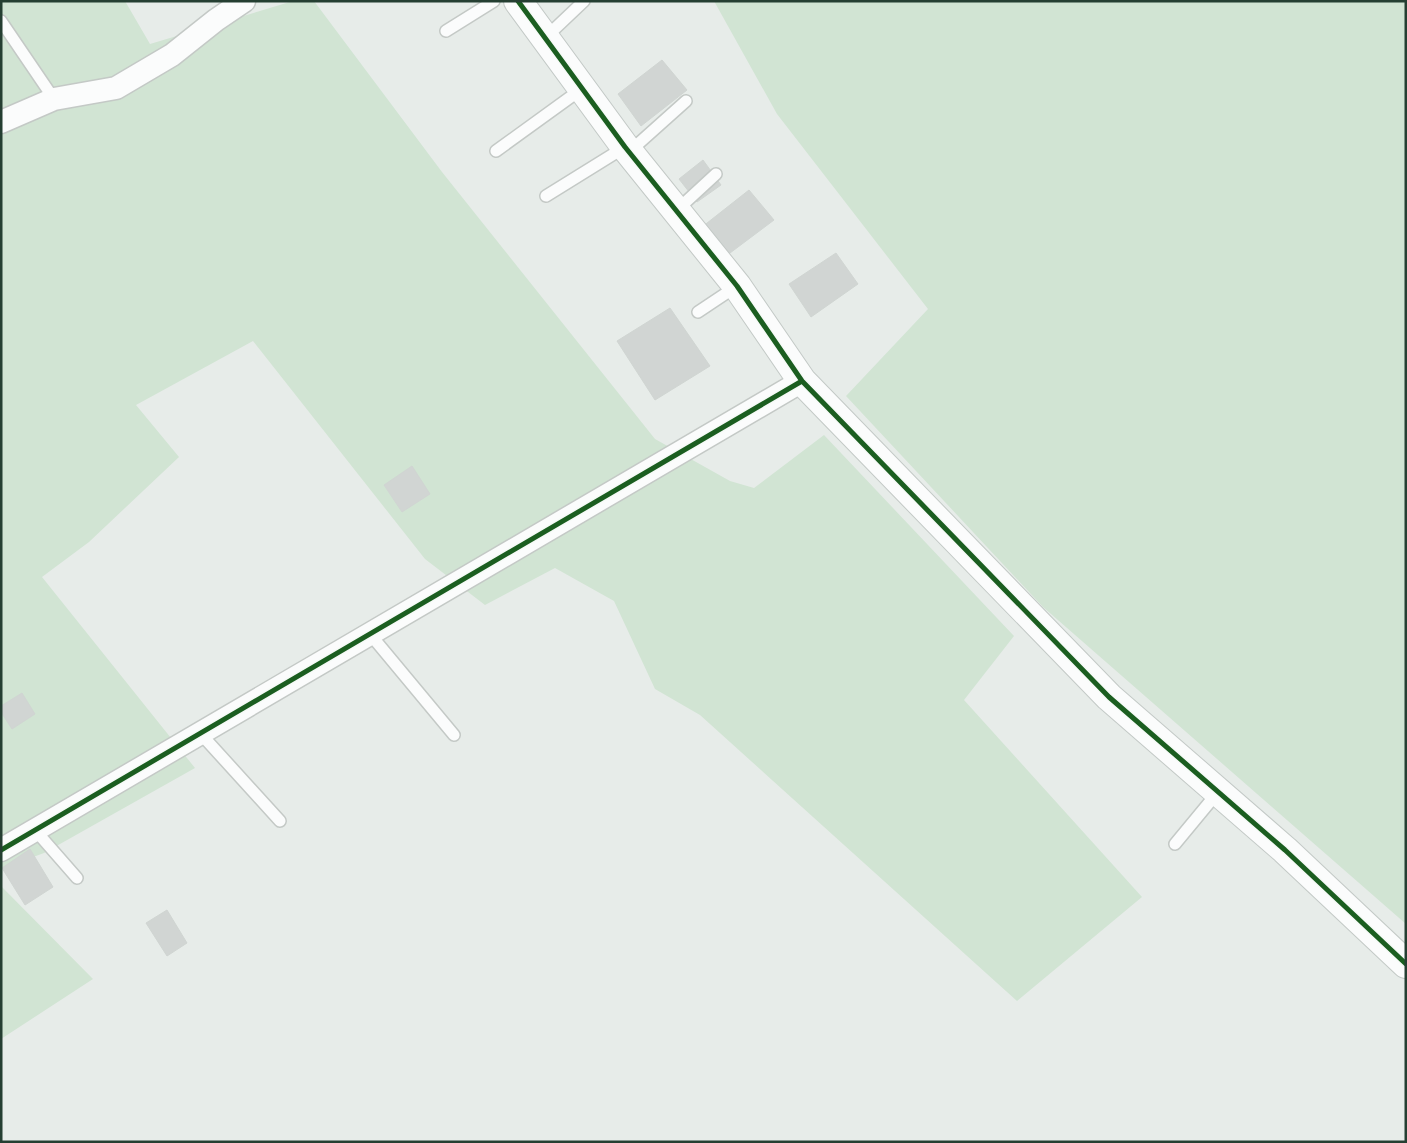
<svg xmlns="http://www.w3.org/2000/svg" width="1407" height="1143" viewBox="0 0 1407 1143" font-family="Signika,sans-serif">
<style>
.green{fill:#d1e4d3}
.building{fill:#d1d5d3;stroke:#d0d5d2}
.lines{fill:none;stroke-linecap:round;stroke-linejoin:round}
.lane-casing{stroke:#c4c9c6;stroke-width:14}
.street-casing{stroke:#c4c9c6;stroke-width:25}
.secondary-casing{stroke:#c3c9c6;stroke-width:30}
.lane{stroke:#fbfcfc;stroke-width:11}
.street{stroke:#fbfcfc;stroke-width:22}
.secondary{stroke:#fbfcfc;stroke-width:28}
.cycleway-casing{stroke:#f6faf7;stroke-width:8}
.cycleway{stroke:#1b5e20;stroke-width:5}
</style>
<rect width="100%" height="100%" fill="#e7ece9"/>
<path class="green" d="M1 1H125L150 44 293 1H314L442 172 655 439 730 481 754 488 824 435 1014 636 964 700 1142 897 1017 1001 700 715 655 689 614 601 555 568 485 605 425 559 253 341 136 405 179 457 89 542 42 577 195 768 44 853 1 869Z
M714 1H1406V924L1043 607 846 396 928 309 777 114Z
M1 886 93 979 1 1039Z"/>
<path class="building" d="M662 60 687 90 641 126 618 94Z
M703 160 721 185 697 202 679 179Z
M749 190 774 220 726 256 702 227Z
M836 253 858 284 811 317 789 284Z
M670 308 710 366 655 400 617 341Z
M412 466 430 494 402 512 384 485Z
M22 693 35 714 12 729 1 712V706Z
M30 849 53 887 25 905 2 868Z
M167 910 187 943 167 956 146 923Z"/>
<g class="lines">
<defs>
<path id="lane" d="M1 21 54 99
M446 31 494 1
M545 38 584 1
M496 151 583 88
M629 152 686 101
M546 196 625 147
M677 210 716 174
M698 312 737 286
M370 634 454 735
M200 733 280 821
M35 830 77 878
M1175 844 1218 792"/>
<path id="street" d="M1 122 54 99 116 88 172 55 216 20 244 1
M1 850 802 381"/>
<path id="secondary" d="M518 1 625 147 737 286 802 381 1109 697 1285 850 1406 964"/>
</defs>
<use href="#lane" class="lane-casing"/>
<use href="#street" class="street-casing"/>
<use href="#secondary" class="secondary-casing"/>
<use href="#lane" class="lane"/>
<use href="#street" class="street"/>
<use href="#secondary" class="secondary"/>
<defs>
<path id="cycleway" d="M518 1 625 147 737 286 802 381 1109 697 1285 850 1406 964
M1 850 802 381"/>
</defs>
<use href="#cycleway" class="cycleway-casing"/>
<use href="#cycleway" class="cycleway"/>
</g>
<rect width="1407" height="1143" fill="none" stroke="#253f32" stroke-width="5"/>
</svg>
